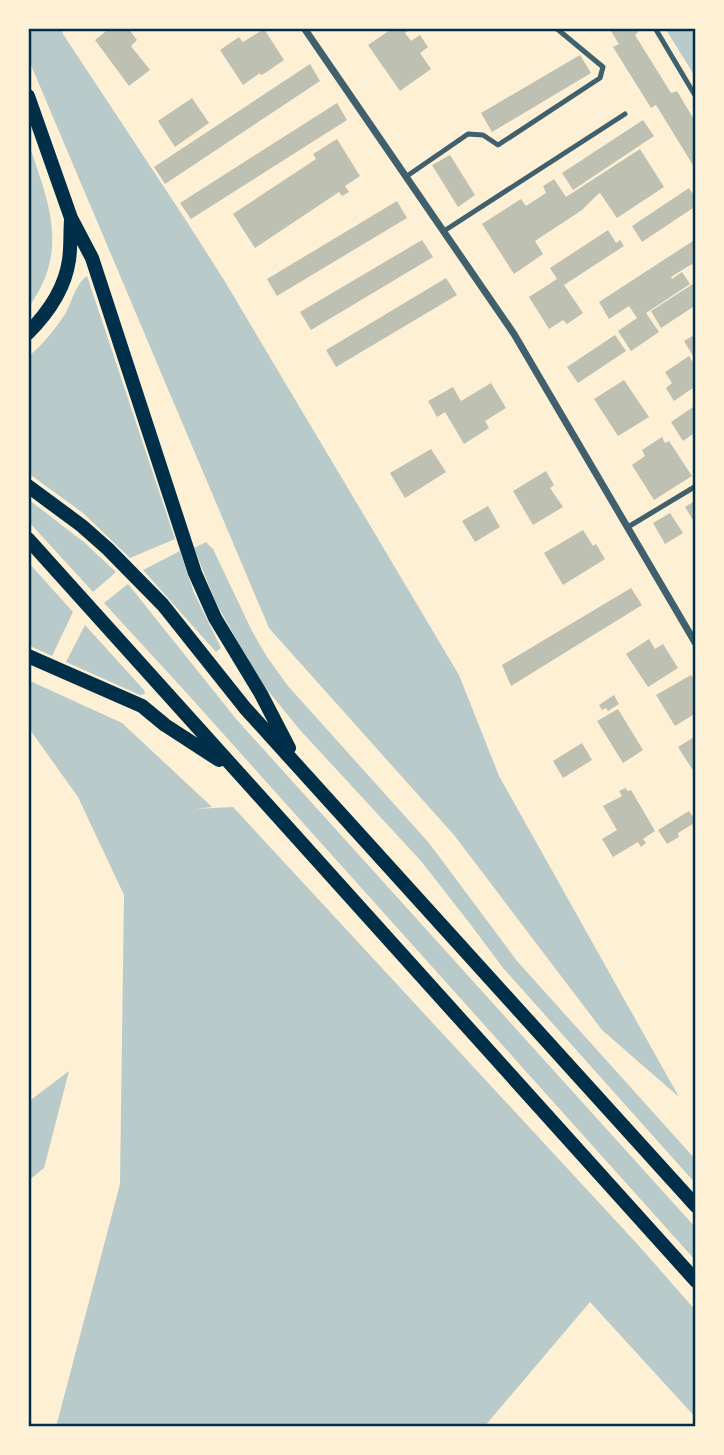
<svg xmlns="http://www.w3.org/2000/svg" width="724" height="1455" viewBox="0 0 724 1455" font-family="'Nunito Sans',sans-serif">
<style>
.green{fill:#b9caca}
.building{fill:#bec0b2}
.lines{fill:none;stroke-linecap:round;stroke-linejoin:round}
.service{stroke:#3f606c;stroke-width:5}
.minor{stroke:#3f606c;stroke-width:7}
.secondary{stroke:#003049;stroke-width:14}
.neatline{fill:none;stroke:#003049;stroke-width:2.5}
</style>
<rect width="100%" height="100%" fill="#fdf0d5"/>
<path class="green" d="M28 28H61L63 34 187 222 224 280 459 675 499 776 679 1097 602 1030 454 835 269 628 28 58Z
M665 28H696V78Z
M28 141C48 202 71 249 28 308Z
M87 276 175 539 130 558 83 513 28 473V357C43 344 54 331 65 314 72 302 76 283 87 276Z
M28 499 85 543 116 572 93 592 28 521Z
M206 542 213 549 252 631 267 657 288 686 429 843 517 961 696 1160V1184L503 968 471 925 421 861 300 730 260 681 216 603 194 548Z
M180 551 194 593 221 648 216 652 143 570Z
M28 562 73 612 52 656 28 645Z
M128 584 237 720 696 1228V1261L183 689 104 603Z
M85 625 144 690 145 694 140 695 66 662Z
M28 680 122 723 212 807 195 809 233 807 640 1247 696 1311V1418L590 1302 484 1427H56L120 1184 124 895 78 797 28 727Z
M69 1071 44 1168 28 1181V1102Z"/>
<path class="building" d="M110 28H128L137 40 131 46 150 70 129 86 95 40Z
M393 28H412L405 33 411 41 420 35 428 47 420 53 431 69 400 91 368 45Z
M609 28H638L640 30 635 35 671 93 677 91 696 123V170L656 105 651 108 613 47 619 44Z
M264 29 284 60 265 73 261 75 260 73 243 85 220 50 239 37 243 42Z
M580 55 591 73 492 132 481 113Z
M310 64 320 81 165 184 154 167Z
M192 98 209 123 175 147 158 121Z
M337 103 347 120 191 219 180 203Z
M643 120 654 136 573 190 562 173Z
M337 139 360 176 345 186 349 192 342 196 339 192 255 248 233 214 316 159 313 154Z
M640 149 664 187 617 218 600 193 597 195 582 210 535 241 543 254 514 274 482 224 521 199 526 206 546 193 543 186 554 179 566 197Z
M450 155 475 195 458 207 432 165Z
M689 188 696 199V206L642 242 632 226Z
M397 201 407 218 277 296 267 279Z
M608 230 616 243 620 240 624 246 564 285 583 313 567 324 563 320 549 329 529 297 557 279 550 268Z
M696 239V270L692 264 671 277 672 279 682 272 690 284 646 313 659 332 631 351 618 331 637 318 629 306 609 319 599 302Z
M422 240 433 257 311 330 300 312Z
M446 278 457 295 336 367 326 350Z
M696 282V305L661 328 651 311Z
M696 334V361L684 341Z
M615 335 626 351 578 383 567 367Z
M689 356 696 367V386L674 401 666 388 672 383 665 372Z
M624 380 649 417 618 436 594 399Z
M491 383 506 408 485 421 489 428 464 444 445 412 437 417 428 401 453 387 461 401Z
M696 405V432L683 441 671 422Z
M662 437 665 443 669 441 692 476 654 500 632 465 645 456 642 450Z
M431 449 446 472 405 498 390 473Z
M546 471 554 485 550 488 563 507 533 525 513 491Z
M696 500V525L685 507Z
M488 506 500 527 475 542 462 521Z
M670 513 683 533 665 544 653 523Z
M583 530 593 546 596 544 605 559 563 585 544 553Z
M631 588 642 605 511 686 502 665Z
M649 639 655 649 663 644 678 668 648 687 626 654Z
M691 675 696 683V713L675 726 656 695Z
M614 695 619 704 608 711 606 708 602 710 599 705Z
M618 709 643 750 623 763 597 721Z
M696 736V775L678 747Z
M582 743 592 760 563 778 553 761Z
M625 788 628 791 631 790 655 831 643 839 646 843 641 847 638 842 613 857 602 839 617 830 603 806 622 796 619 791Z
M689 811 696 822 678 833 679 837 667 844 658 830Z"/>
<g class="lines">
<path class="service" d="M655 28 696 97
M407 176 468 134 483 135 498 145 600 78 603 67 556 28
M444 231 625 114
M628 527 696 486"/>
<path class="minor" d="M304 28 514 334 696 644"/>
<path class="secondary" d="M28 96 71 218 92 258 195 573 215 618 261 694 289 748
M28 333C48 313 65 288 69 260 71 247 70 233 71 220
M28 486 82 526 108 549 163 605 245 708 696 1206
M28 539 696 1281
M28 656 142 706 165 725 219 760"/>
</g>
<rect width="724" height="1455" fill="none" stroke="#fdf0d5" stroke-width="60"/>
<rect x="30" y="30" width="664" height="1395" class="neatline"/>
</svg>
